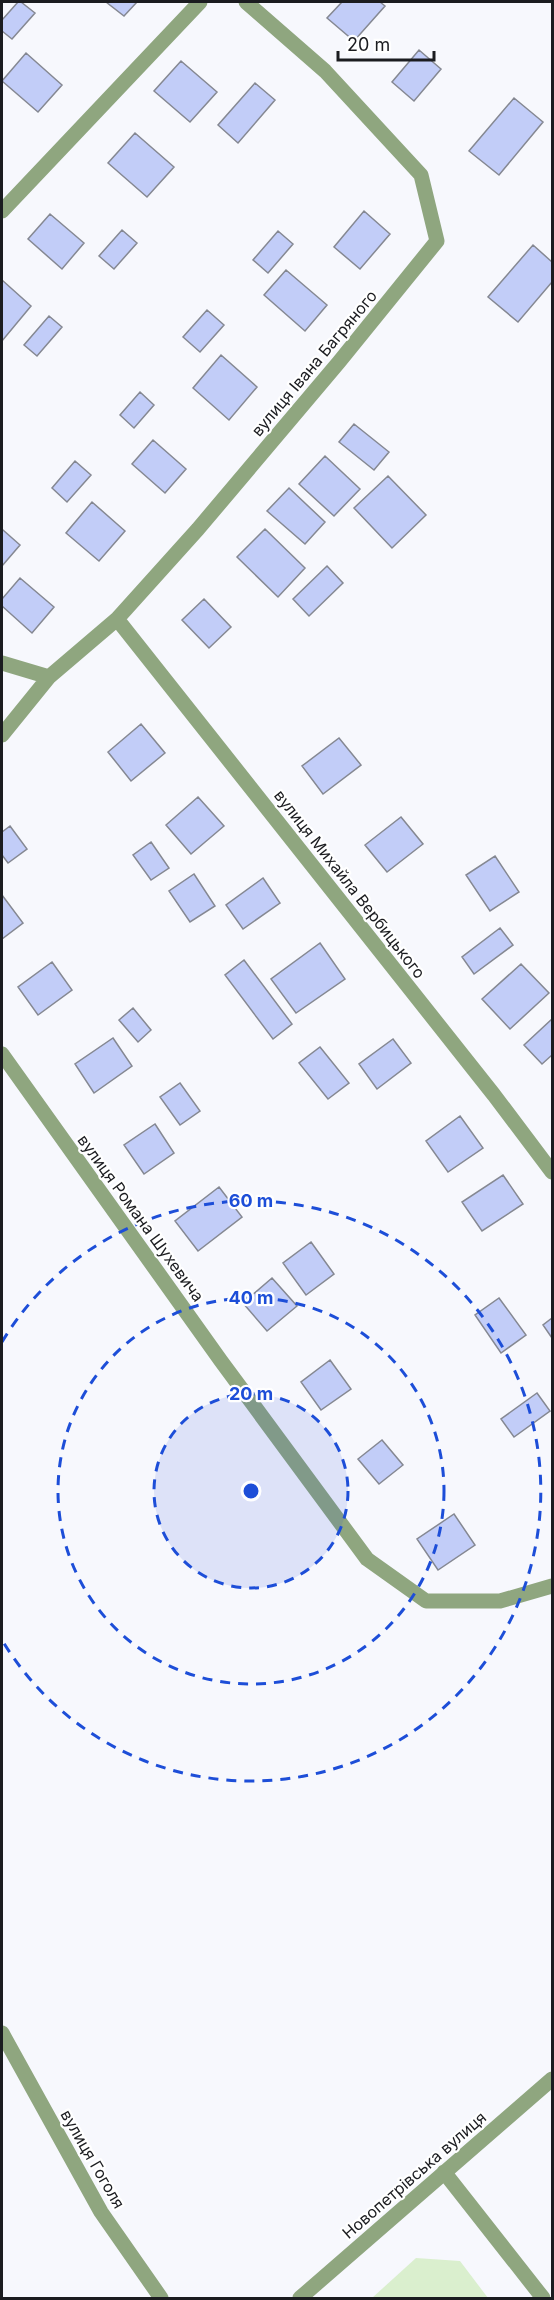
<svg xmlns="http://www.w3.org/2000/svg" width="554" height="2300" viewBox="0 0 554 2300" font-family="Inter,sans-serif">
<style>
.green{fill:#daefce}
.building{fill:#c2cdf8;stroke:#858892;stroke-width:1.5}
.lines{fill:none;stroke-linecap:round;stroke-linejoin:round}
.minor{stroke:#8fa67f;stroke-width:15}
.ring{fill:none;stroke:#1d4ed8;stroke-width:3;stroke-dasharray:10 8}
.labels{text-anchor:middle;stroke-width:4.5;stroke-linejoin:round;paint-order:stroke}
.street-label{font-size:16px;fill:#1b1c20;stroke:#fff}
.centre{fill:#1d4ed8;stroke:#fff;stroke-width:3}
.ring-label{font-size:18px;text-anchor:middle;font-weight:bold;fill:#1d4ed8;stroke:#fff;stroke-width:4.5;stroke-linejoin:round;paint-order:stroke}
</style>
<rect width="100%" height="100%" fill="#f7f8fd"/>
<path class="green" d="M416 2258 460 2261 488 2298H372Z"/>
<path class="building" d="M18 2H21L35 13 12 39 2 31V20Z
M106 2H137L124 16Z
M342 2H380L385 6 354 41 327 18Z
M419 50 441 69 414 101 392 82Z
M26 53 62 85 38 112 2 81Z
M181 61 217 92 190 122 154 91Z
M255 83 275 100 238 143 218 125Z
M514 98 543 122 499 175 469 151Z
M135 133 174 167 147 197 108 163Z
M364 211 390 234 360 269 334 247Z
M50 214 84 243 62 269 28 239Z
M122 230 137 243 114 269 99 256Z
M278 231 293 244 268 273 253 260Z
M533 245 552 262V282L518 322 488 297Z
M286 270 327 305 305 331 264 295Z
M2 280 31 306 2 341Z
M207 310 224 325 200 352 183 337Z
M49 316 62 327 37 356 24 345Z
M221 355 257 387 229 420 193 388Z
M140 392 154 405 134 428 120 415Z
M354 424 389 452 374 470 339 442Z
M153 440 186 469 165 493 132 464Z
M325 456 360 489 334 516 299 484Z
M75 461 91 475 67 502 52 488Z
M388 476 426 515 392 548 354 508Z
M289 488 325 522 305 544 267 511Z
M92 502 125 531 99 561 66 533Z
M265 529 305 568 278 597 237 557Z
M3 530 20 545 2 566V531Z
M327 566 343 583 309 616 293 599Z
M20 578 54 607 32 633 2 606V599Z
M204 599 231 627 209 648 182 620Z
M141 724 165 753 131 781 108 752Z
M339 738 361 765 323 794 302 766Z
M198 797 224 826 191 854 166 825Z
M401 817 423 844 387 872 365 845Z
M10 826 27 849 8 863 2 855V832Z
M151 842 169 868 151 880 133 855Z
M495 856 519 892 490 911 466 875Z
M194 874 215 906 190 922 169 891Z
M263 878 280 903 243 929 226 905Z
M2 895 23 923 2 939Z
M500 928 513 945 474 974 462 957Z
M320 943 345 979 296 1013 271 979Z
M244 960 292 1024 273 1039 225 975Z
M52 962 72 990 38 1015 18 987Z
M521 964 549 993 510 1029 482 999Z
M133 1008 151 1030 138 1042 119 1020Z
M552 1019V1055L542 1064 524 1045Z
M113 1038 132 1066 94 1093 75 1064Z
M393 1039 411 1063 377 1089 359 1064Z
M320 1047 349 1083 328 1099 299 1063Z
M180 1083 200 1111 180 1125 160 1097Z
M460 1116 483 1148 448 1172 426 1141Z
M155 1124 174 1153 144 1174 124 1145Z
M503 1175 523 1204 482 1231 462 1202Z
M219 1187 242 1217 198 1251 175 1221Z
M311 1242 334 1274 306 1295 283 1263Z
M272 1278 297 1306 267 1331 243 1303Z
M499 1298 526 1335 501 1353 475 1315Z
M552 1318V1338L543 1325Z
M330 1360 351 1389 321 1410 301 1382Z
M537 1393 550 1411 514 1437 501 1419Z
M382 1440 403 1465 379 1484 358 1459Z
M454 1514 475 1545 438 1570 417 1539Z"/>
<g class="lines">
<path class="minor" d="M2 211 200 2
M117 619 494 1095 552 1172
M2 663 49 677
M2 735 49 677 117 619 198 529 339 362 437 241 421 175 325 71 246 2
M2 1054 221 1361 367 1559 426 1601H500L552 1586
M2 2033 101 2212 161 2298
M444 2172 543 2298
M300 2298 552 2079"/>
</g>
<circle cx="251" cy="1491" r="97" fill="#1d4ed8" fill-opacity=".12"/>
<g class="ring">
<circle cx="251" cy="1491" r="97"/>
<circle cx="251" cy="1491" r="193"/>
<path d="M2 1342A290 290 0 1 1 2 1640"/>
</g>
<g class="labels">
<g class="street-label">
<text transform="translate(314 363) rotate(-50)" y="6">вулиця Івана Багряного</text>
<text transform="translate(350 884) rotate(52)" y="6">вулиця Михайла Вербицького</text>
<text transform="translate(141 1218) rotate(54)" y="6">вулиця Романа Шухевича</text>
<text transform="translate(93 2159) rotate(60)" y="6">вулиця Гоголя</text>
<text transform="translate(414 2175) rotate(-41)" y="6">Новопетрівська вулиця</text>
</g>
</g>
<circle cx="251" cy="1491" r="9" class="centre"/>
<g class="ring-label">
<text x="251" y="1207">60 m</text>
<text x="251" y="1304">40 m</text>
<text x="251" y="1400">20 m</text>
</g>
<rect width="554" height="2300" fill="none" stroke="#1b1c20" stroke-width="6"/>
<path d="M338 51v9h96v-9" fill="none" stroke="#1b1c20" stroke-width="3"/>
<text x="347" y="51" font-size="18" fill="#1b1c20" stroke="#ffffff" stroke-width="4.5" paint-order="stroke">20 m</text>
</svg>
